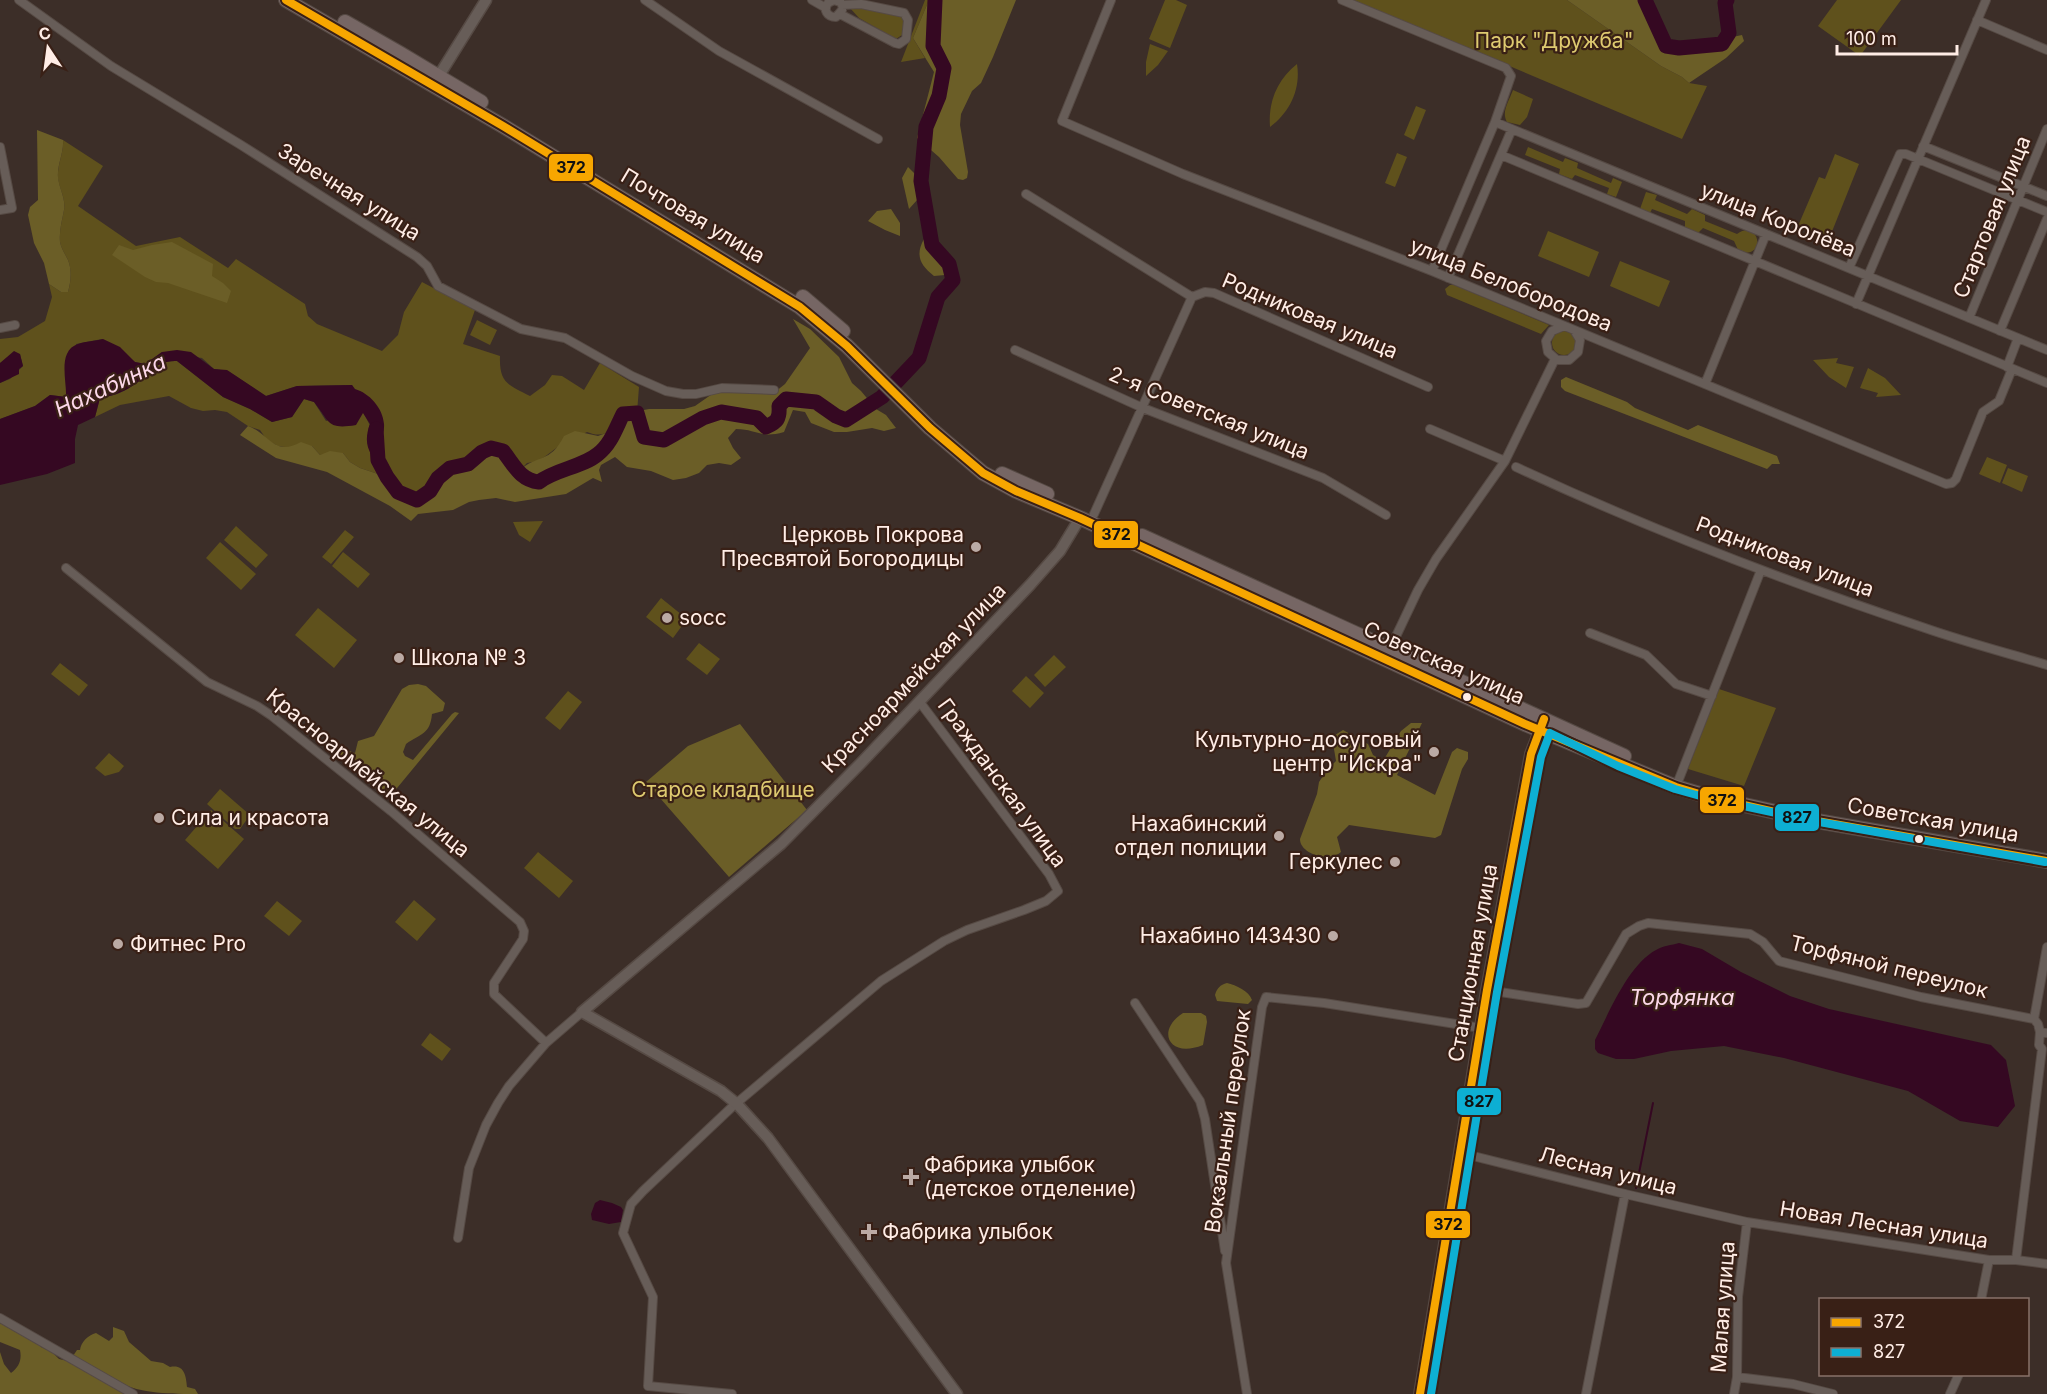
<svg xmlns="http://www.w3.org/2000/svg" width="2047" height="1394" viewBox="0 0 2047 1394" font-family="Inter,sans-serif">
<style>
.green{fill:#5f511c}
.forest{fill:#6b5e27}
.water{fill:#350822}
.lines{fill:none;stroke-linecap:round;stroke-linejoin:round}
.stream{stroke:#350822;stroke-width:2}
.river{stroke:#350822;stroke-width:15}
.minor-casing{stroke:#564a44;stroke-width:10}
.tertiary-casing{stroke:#564a44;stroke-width:13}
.secondary-casing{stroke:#564a44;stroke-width:14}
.primary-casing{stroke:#564a44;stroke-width:16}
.minor{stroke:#675d58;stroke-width:8}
.tertiary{stroke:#675d58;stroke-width:10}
.secondary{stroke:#6e615e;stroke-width:12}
.primary{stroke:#766664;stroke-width:14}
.bus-1-casing{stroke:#392016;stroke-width:12}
.bus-2-casing{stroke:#392016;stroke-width:12}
.bus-1{stroke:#f7a600;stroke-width:8}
.bus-2{stroke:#0dafd3;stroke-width:8}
.poi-dot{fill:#bbaaa4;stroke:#392016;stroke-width:2}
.bus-dot{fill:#ffede6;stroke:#392016;stroke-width:2}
.labels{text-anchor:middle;stroke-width:4.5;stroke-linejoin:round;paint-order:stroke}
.park-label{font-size:21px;fill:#deca70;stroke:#392016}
.street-label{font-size:21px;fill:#ffede6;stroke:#392016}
.poi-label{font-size:21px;fill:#ffede6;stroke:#392016;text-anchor:start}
.water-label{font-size:22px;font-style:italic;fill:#fcd8e9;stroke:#392016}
.line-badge{stroke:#392016;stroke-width:2}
.pale-badge-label{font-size:16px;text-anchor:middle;font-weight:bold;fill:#111}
</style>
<rect width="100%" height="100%" fill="#3c2e28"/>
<path class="green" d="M925 0H929L913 38 925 58 901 62Z
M1165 0H1176L1187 5 1170 48 1149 39Z
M1353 0H1567L1661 66 1682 77 1689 83 1707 86 1682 139Z
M1837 0H1901L1860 56 1818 26Z
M865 6 901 14 907 20 902 35 896 39 859 18 850 8Z
M1150 44 1168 51 1158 65 1146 76V62Z
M1297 64C1301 89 1290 112 1270 127 1268 102 1277 80 1297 64Z
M1513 90 1533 99 1527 117 1520 125 1507 122C1501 112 1509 101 1513 90Z
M1416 106 1426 110 1414 140 1404 135Z
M63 140 103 166 78 206 136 246 180 237 228 268 236 259 305 304 308 316 317 324 382 351 398 335 404 312 422 282 475 310 463 344 500 356C499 383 508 385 530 396L545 385 552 375 562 376 584 390 600 363 639 387 637 413 623 414C614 431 604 439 587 432L559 446 539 461 527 463 518 472 503 451 482 452 468 464 450 468 438 478 430 491 417 500 398 492 387 477 360 468 350 462 343 453 320 455 312 446 291 448 278 446 267 440 260 430 248 426 227 412 215 410 203 411 191 408 169 396 120 405 95 417 100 398C112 396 123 393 132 386 149 376 154 360 177 361L223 397 250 409 272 422 292 417 304 399 314 402 326 421 363 412 379 443 352 385 297 386 266 396 228 371 214 369 202 358 162 352 146 364 135 362 102 339 76 344 67 397 50 395 35 406 0 419V383L10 379 23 366 20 354 0 363V339L18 337 45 321 52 297 49 284 61 292H68C71 282 72 270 68 260 65 254 61 248 60 242 59 230 62 221 64 210 66 198 59 189 58 178 57 165 64 153 63 140Z
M1528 147 1563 162 1565 158 1578 163 1577 168 1611 183 1613 178 1622 182 1616 197 1607 194 1609 188 1575 175 1572 179 1559 174 1560 169 1525 155Z
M1397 153 1407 157 1395 187 1385 183Z
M1835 154 1859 164 1829 239 1798 226 1819 177 1825 179Z
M1646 192 1657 195 1655 200 1687 214 1692 209 1705 215V221L1737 234C1759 218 1768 259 1739 252L1734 241 1703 228 1698 233 1685 228V221L1652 209 1650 213 1640 209Z
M1548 231 1599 252 1589 277 1538 256Z
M1620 261 1670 281 1659 307 1610 286Z
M1450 285H1454L1549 325 1541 334 1447 295 1445 289Z
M477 320 497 330 490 345 470 335Z
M1552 343a12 12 0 1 1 24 0a12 12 0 1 1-24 0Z
M1838 358 1836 363 1854 367 1846 388 1829 377 1813 360Z
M1868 368 1885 378 1901 395 1876 397 1878 393 1860 388Z
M1987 457 2007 465 2000 483 1979 474Z
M2008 468 2028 476 2022 492 2002 483Z
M543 521 530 542 519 535 513 522Z
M236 526 268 555 256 568 224 540Z
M345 530 354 537 331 564 322 557Z
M220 542 256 574 241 590 206 558Z
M343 552 370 574 358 588 332 566Z
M661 598 687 619 673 638 646 617Z
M318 608 357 640 334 668 295 635Z
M699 643 720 659 707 675 686 659Z
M1054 655 1066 667 1045 687 1034 675Z
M60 663 88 685 79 696 51 674Z
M1026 676 1044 693 1030 708 1012 691Z
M1719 689 1776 708 1744 786 1688 769Z
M568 691 582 702 560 730 545 718Z
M109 753 124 766 119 772 105 776 95 768Z
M220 789 250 815 240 829H235L207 804Z
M211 810 244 839 218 869 185 840Z
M538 852 573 881 559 898 524 868Z
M414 900 436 919 417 941 395 922Z
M277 901 302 921 289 936 264 916Z
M430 1033 451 1049 442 1061 421 1045Z"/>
<path class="forest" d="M929 0H1016L993 57 981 83 972 91 961 114 960 125 968 172 967 178 963 180 958 179 939 157 917 138 934 72 913 38Z
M1567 0H1640L1661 36 1664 45C1683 56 1698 43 1718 39 1726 37 1734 37 1742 35L1744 41 1726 58 1689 83 1682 77 1661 66Z
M37 130 63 140C64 153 57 165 58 177 59 189 66 198 64 210 62 221 59 230 60 242 61 248 65 254 68 260 72 270 71 281 68 292H61L49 284 44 263 34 243 28 215 30 207 38 200Z
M908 167 916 175 915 187 918 199 909 209 902 178Z
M891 209 900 223V236L885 230 868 221 877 211Z
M924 239H931L939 247 949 264 945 275 934 276C920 265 915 255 924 239Z
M172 242 213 264 212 276 223 283 231 291 227 303 168 283 156 282 145 277 112 255 119 245 133 250 152 245Z
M793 319 810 329 839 357 852 383 861 391 876 409 886 415 896 428 884 431 872 428 847 432H834L811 423 805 412 793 410 784 432C760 439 757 429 736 429L728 438 733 448 741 458 731 465 719 463 707 465 699 473 686 478 673 480 651 471 627 467 615 457 601 465 599 470 602 482 593 478 566 494 515 502 496 498 479 500 469 502 453 510 418 514 411 521 390 506 327 472 276 458 240 435 248 426C270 434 274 457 301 442L312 446 320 455 330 451 343 453 350 462 360 468 387 477 398 492 417 500 430 491 438 478 450 468 468 464 482 452 491 448 503 451 519 471C537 454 550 464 564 436L575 431 598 436 609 432 623 414 649 409H684L695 406 715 392H775L785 384 810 348Z
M1566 377 1627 402 1635 408 1688 430 1698 425 1777 456 1780 464H1772L1767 469 1565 391 1561 387V380Z
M418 684 426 686 445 703 443 711 432 714C430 735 421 733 406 744L403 752 405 756 413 760 452 714 455 712 459 713 388 799 336 754 338 747 355 753 358 741 374 736 402 689 409 685Z
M1411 723H1422L1397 775 1435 795 1452 752 1457 748 1468 752V759L1462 769 1441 835 1435 838 1349 825 1337 837 1341 852C1331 862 1300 855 1300 839L1317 794 1319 782 1327 770 1336 761 1332 737 1343 730 1368 744 1373 755 1383 761 1401 731Z
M740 724 807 810 729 877 646 782 688 746Z
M1227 983C1236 985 1249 991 1252 1000L1248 1004 1217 1001 1215 995C1217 988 1220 985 1227 983Z
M1183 1013H1201L1206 1016 1207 1022 1203 1045C1168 1059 1156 1030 1183 1013Z
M0 1320 33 1338 41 1347 52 1352 59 1359 72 1362 129 1394H0V1352L4 1364 11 1373C19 1367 22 1360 20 1350L0 1342Z
M113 1327 124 1331 129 1342 151 1361 163 1363 170 1367C184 1364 186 1375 187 1387L195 1389 198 1394C174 1394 138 1394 120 1382L73 1356 77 1350H80C81 1342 88 1335 96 1333L109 1341 113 1337Z"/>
<path class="water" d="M103 339 120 347 135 362 145 364 162 352 177 350 191 352 214 369 227 370 266 396 297 386 352 385 355 389C369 393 383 408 384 424 385 435 377 446 372 455 365 446 366 434 370 424L363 413 356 425C327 430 330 422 314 402L304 399 292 417 272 422 250 409 223 397 177 361C154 360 149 376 132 386 122 393 111 396 100 398L95 417 78 425 75 439V463L47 474 0 485V419L35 406 50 395 66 397C67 381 57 351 78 344 86 341 95 341 103 339Z
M14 351 20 354 23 366 19 369V374L0 383V363Z
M1679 943 1702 949 1741 972 1790 996 1829 1009 1991 1045 2006 1060 2015 1106 1998 1127 1960 1121 1908 1091 1784 1058 1724 1046 1671 1051 1634 1059H1616L1598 1053 1595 1049V1040C1609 1013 1628 965 1656 950 1662 946 1672 945 1679 943Z
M600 1200 612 1203 621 1207 623 1210 621 1222 609 1224 592 1220 591 1214 595 1203Z"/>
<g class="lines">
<path class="stream" d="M1636 1188 1653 1103"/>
<path class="river" d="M1645 0 1666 46 1679 48 1722 44 1729 33 1725 3 1727 0
M376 429 378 460 387 477 398 492 417 500 430 491 438 478 450 468 468 464 482 452 491 448 503 451C514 465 520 480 539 482 556 469 583 467 598 454 611 444 616 428 623 414L637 413 644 437 664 440 703 418 721 412 757 418 766 427C777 422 780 419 779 406L786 399 816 402 836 416 846 420 882 397 919 358 938 297 953 280 949 264 932 245 921 181 926 127 939 96 944 68 933 46 935 0"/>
<defs>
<path id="minor" d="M19 0 111 66 241 145 417 257 427 266 438 286 521 329 565 338 632 376 666 391 683 394H696L722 388 774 390
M645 0 719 51 878 139
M812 0 826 8
M1111 0 1062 121 1183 174 1432 271 1946 484 1952 483 1956 479 1983 412 1999 401 2012 369
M1342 0 1506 68 1511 76 1495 122 1432 271
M840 2 834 0 828 3C823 10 827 17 836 17L842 10
M840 14 895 43 899 44 906 39 908 20 904 13 861 4 842 5
M1977 20 2047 50
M1495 122 2047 350
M1923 146 2047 196
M0 147 12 208 0 210
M1501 155 2047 383
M1026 194 1192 297 1205 292 1214 293 1428 387
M1849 268 1900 154H1906L2047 212
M1448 278 1512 129
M1856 304 1986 0
M1969 318 2047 129
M1564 326 1552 331 1546 341 1548 352 1557 360H1569L1578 352 1580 340 1574 330
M0 328 15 325
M2000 331 2047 219
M1015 350 1143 408 1323 478 1386 515
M2007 367 2018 338
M1705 384 1766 234
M1430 429 1505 461
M1516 467C1649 529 1787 582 1925 628 1965 642 2007 653 2047 665
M1094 514 1192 297
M66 568 207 682 257 706 272 716 391 811 520 922 524 931 523 939 494 983V994L546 1043
M1590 633 1646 655 1676 684 1712 696
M1389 651 1418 590 1436 559 1505 461 1555 359
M1679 779 1761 570
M1487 990 1578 1004 1586 1003 1626 934 1639 926 1648 923 1750 934 1763 942 1779 961 1921 997 2034 1019 2038 1024 2040 1032 2047 1033
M1135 1003 1200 1101 1205 1119 1225 1251
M2034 1019 2047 947
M1461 1153 1625 1194 1747 1222 1989 1260H2016L2047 1264
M458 1238 469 1168 486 1125 498 1103 509 1086 546 1043 582 1012
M2016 1260 2042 1049 2039 1045 2040 1032
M1981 1300 1989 1260
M0 1318 133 1394
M1737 1377 1793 1384 1833 1394
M732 1394 648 1386 653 1297 623 1233 631 1204 643 1191 732 1107 881 981 944 941 967 930 1024 910 1046 901 1058 891 1049 874 919 701
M1247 1394 1226 1263 1262 1007 1266 997 1324 1003 1481 1028
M1586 1394 1625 1194
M1734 1394 1737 1377 1738 1297 1747 1222
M1950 1394 1959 1374"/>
<path id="tertiary" d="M435 82 486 0
M957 1394 768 1138 737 1104 721 1091 582 1012 781 844 860 764 1030 585 1060 551 1080 518"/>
<path id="secondary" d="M1420 1394 1487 990 1531 754 1543 723"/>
<path id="primary" d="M286 0 503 126 800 307 847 346 930 428 983 473 1016 491 1080 518 1525 724 1676 787 1713 798 1811 820 2047 861
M345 22 401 54 481 102
M803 297 843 331
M1002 474 1047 494
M1142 536 1624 756"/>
</defs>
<use href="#minor" class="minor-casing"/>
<use href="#tertiary" class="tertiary-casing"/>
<use href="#secondary" class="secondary-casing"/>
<use href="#primary" class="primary-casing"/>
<use href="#minor" class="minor"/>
<use href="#tertiary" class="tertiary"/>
<use href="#secondary" class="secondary"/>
<use href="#primary" class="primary"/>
<defs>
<path id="bus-1" d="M286 0 503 126 800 307 847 346 930 428 983 473 1016 491 1080 518 1525 724 1676 787 1713 798 1811 820 2047 861
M1420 1394 1487 990 1531 754 1544 719"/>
<path id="bus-2" d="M1431 1394 1497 992 1541 757 1550 733 1618 766 1675 789 1711 799 1808 820 2045 862"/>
</defs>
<use href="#bus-1" class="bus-1-casing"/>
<use href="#bus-2" class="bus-2-casing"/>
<use href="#bus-1" class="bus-1"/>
<use href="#bus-2" class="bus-2"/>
</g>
<g class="poi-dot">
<circle cx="976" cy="547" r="6"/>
<circle cx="667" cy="618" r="6"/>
<circle cx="399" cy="658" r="6"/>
<circle cx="1434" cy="752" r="6"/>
<circle cx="159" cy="818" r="6"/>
<circle cx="1279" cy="836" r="6"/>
<circle cx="1395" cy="862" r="6"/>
<circle cx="1333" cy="936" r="6"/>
<circle cx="118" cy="944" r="6"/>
<path d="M908 1168h6v6h6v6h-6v6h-6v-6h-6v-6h6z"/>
<path d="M866 1223h6v6h6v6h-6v6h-6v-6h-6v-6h6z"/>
</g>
<g class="bus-dot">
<circle cx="1467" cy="697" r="5"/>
<circle cx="1919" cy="839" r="5"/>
</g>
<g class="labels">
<g class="park-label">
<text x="1554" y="48">Парк "Дружба"</text>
<text x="723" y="797">Старое кладбище</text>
</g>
<g class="street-label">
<text transform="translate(349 192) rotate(32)" y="7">Заречная улица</text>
<text transform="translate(693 216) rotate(31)" y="7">Почтовая улица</text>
<text transform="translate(1992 217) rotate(-68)" y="7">Стартовая улица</text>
<text transform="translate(1778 220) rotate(22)" y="7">улица Королёва</text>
<text transform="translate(1511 285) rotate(22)" y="7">улица Белобородова</text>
<text transform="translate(1310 316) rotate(23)" y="7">Родниковая улица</text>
<text transform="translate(1209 413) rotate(22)" y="7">2-я Советская улица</text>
<text transform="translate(1785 557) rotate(21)" y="7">Родниковая улица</text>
<text transform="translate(1444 663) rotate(24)" y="7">Советская улица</text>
<text transform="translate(914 678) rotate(-46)" y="7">Красноармейская улица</text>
<text transform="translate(368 773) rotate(39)" y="7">Красноармейская улица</text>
<text transform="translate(1002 783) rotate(54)" y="7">Гражданская улица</text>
<text transform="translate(1933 820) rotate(10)" y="7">Советская улица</text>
<text transform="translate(1473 963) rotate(-80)" y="7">Станционная улица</text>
<text transform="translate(1889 967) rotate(14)" y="7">Торфяной переулок</text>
<text transform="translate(1228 1121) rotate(-82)" y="7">Вокзальный переулок</text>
<text transform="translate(1608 1171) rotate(14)" y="7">Лесная улица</text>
<text transform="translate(1884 1225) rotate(9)" y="7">Новая Лесная улица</text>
<text transform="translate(1723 1307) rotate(-86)" y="7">Малая улица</text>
</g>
<g class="poi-label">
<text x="964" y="542" text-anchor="end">Церковь Покрова<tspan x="964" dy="24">Пресвятой Богородицы</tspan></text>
<text x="679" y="625">socc</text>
<text x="411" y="665">Школа № 3</text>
<text x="1422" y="747" text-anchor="end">Культурно-досуговый<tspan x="1422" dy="24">центр "Искра"</tspan></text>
<text x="171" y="825">Сила и красота</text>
<text x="1267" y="831" text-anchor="end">Нахабинский<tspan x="1267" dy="24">отдел полиции</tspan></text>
<text x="1383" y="869" text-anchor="end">Геркулес</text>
<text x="1321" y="943" text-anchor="end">Нахабино 143430</text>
<text x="130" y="951">Фитнес Pro</text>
<text x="924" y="1172">Фабрика улыбок<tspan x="924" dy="24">(детское отделение)</tspan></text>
<text x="882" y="1239">Фабрика улыбок</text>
</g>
<g class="water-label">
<text transform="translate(110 385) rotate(-25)" y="8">Нахабинка</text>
<text x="1682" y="1005">Торфянка</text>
</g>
</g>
<g class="line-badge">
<rect x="548" y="153" width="46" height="29" rx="6" fill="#f7a600"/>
<rect x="1093" y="520" width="46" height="29" rx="6" fill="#f7a600"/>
<rect x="1699" y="786" width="46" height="28" rx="6" fill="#f7a600"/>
<rect x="1774" y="803" width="46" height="29" rx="6" fill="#0dafd3"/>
<rect x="1456" y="1087" width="46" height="29" rx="6" fill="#0dafd3"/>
<rect x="1425" y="1210" width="46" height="29" rx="6" fill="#f7a600"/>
</g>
<g class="pale-badge-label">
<text x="571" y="173">372</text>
<text x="1116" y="540">372</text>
<text x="1722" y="806">372</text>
<text x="1797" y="823">827</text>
<text x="1479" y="1107">827</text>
<text x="1448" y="1230">372</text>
</g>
<rect x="1819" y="1298" width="210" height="78" fill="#392016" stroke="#887269" stroke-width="1.5"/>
<rect x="1831" y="1318" width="30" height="9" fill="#f7a600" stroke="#887269" stroke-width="1.5"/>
<text x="1873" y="1328" font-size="18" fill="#ffede6">372</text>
<rect x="1831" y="1348" width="30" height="9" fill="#0dafd3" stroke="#887269" stroke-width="1.5"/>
<text x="1873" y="1358" font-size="18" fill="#ffede6">827</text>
<g transform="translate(48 48) rotate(347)" stroke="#392016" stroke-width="4.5" paint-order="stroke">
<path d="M0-4.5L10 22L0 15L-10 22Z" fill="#ffede6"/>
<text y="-9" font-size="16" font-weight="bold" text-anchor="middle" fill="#ffede6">С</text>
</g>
<path d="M1837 45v9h120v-9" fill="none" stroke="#ffede6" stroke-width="3"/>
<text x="1846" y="45" font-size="18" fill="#ffede6" stroke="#392016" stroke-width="4.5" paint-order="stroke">100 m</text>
</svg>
